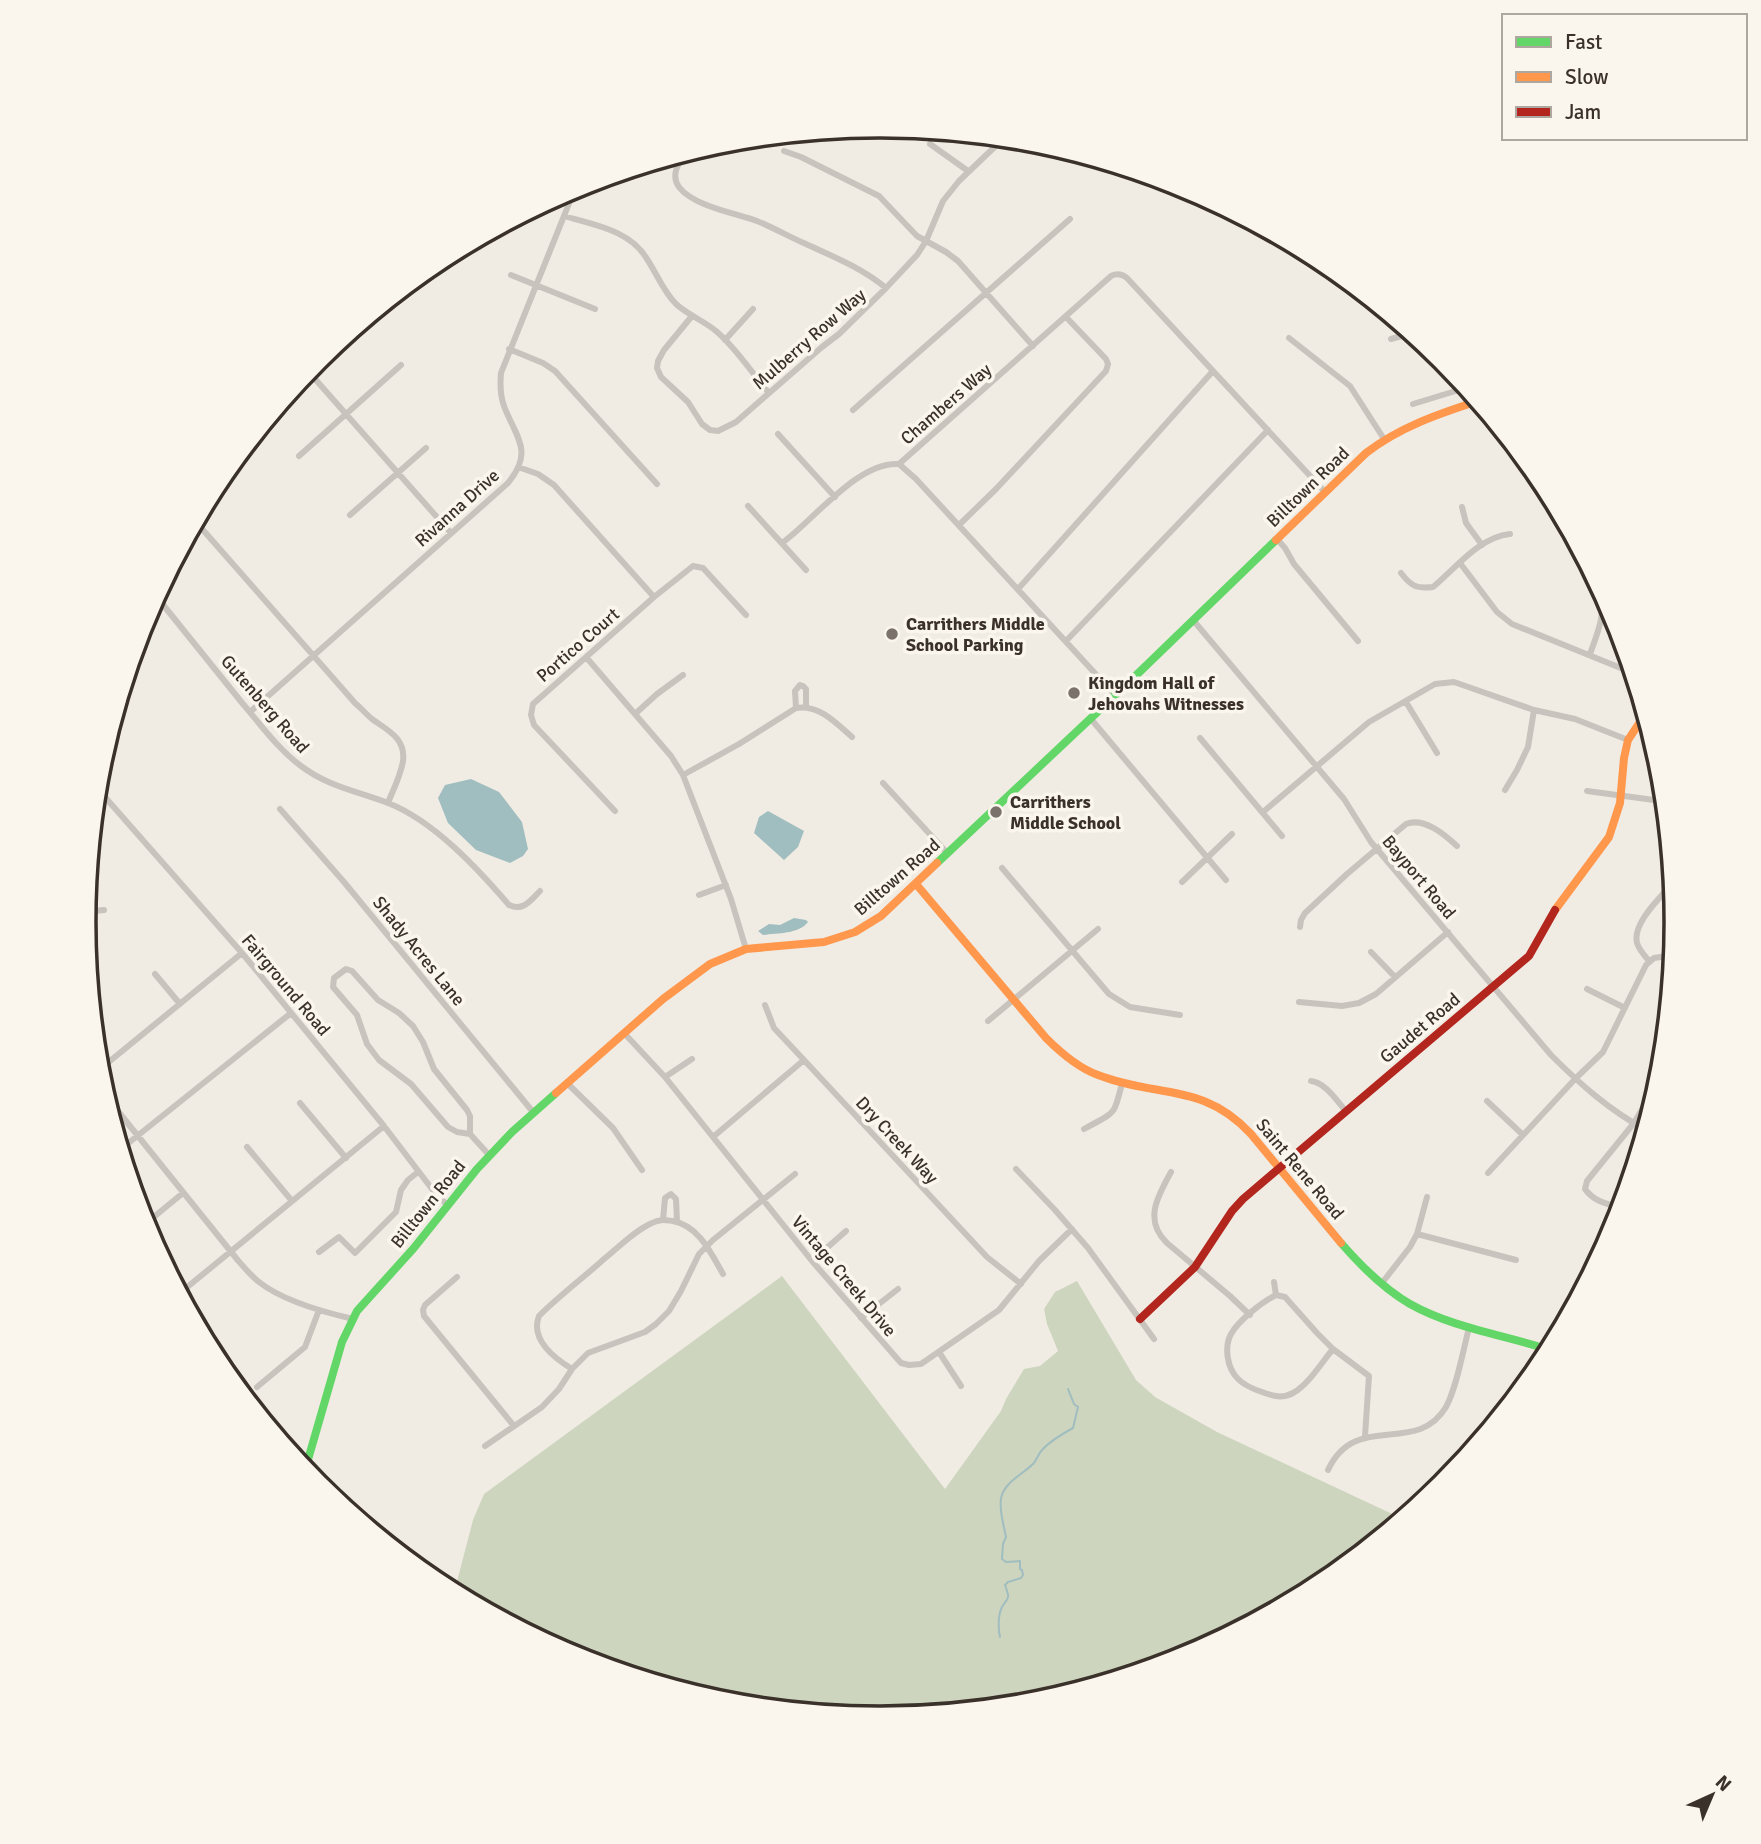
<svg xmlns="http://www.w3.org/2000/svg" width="1761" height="1844" viewBox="0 0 1761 1844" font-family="Signika,sans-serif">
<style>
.green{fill:#ced5be}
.water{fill:#a0bdc0}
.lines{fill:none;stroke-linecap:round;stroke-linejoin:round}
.stream{stroke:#a0bdc0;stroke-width:2}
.street{stroke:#c8c3bd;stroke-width:6}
.fast{stroke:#63d668;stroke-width:8}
.slow{stroke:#ff974d;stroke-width:8}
.jam{stroke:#b3261e;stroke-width:8}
.poi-dot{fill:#7a726b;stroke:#fbf6ed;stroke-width:2.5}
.labels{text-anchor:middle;stroke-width:7;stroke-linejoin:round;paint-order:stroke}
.street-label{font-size:18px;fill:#3a312a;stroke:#fbf6ed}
.poi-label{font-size:18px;font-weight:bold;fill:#3a312a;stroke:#fbf6ed;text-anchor:start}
.rim{fill:none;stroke:#3a312a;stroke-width:3.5}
</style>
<rect width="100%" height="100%" fill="#f0ece4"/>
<path class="green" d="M782 1276 945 1489 1001 1411 1006 1399 1024 1369 1040 1366 1058 1351 1047 1324 1044 1309 1055 1292 1077 1281 1136 1380 1155 1397 1217 1432 1403 1519 1323 1584 1185 1658 1035 1703 880 1718 725 1703 575 1658 454 1593 473 1520 484 1494Z"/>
<path class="water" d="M471 779 499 792 522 822 528 849 523 856 510 863 476 850 448 823 438 798 445 785Z
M768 811 804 831 798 847 784 860 754 833 759 817Z
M794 918 806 920 808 922C799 934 778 933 763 935L758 931 769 924 780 925Z"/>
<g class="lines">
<path class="stream" d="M1000 1637C998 1629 998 1615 1002 1607 1009 1596 1010 1599 1005 1585L1008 1582 1021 1578 1023 1575 1022 1570 1020 1569V1561L1006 1562 1002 1559 1003 1544 1006 1537C1004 1526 999 1511 1001 1499 1003 1483 1023 1474 1033 1464 1037 1460 1038 1454 1042 1450 1050 1441 1062 1434 1073 1428L1078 1407 1074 1404 1068 1389"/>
<path class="street" d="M930 144 968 171
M784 151 801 157 879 196 917 236 946 252 958 261 1033 346
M686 153C679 162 670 175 679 187 693 206 735 213 757 221 774 228 790 237 806 244 834 257 862 268 886 288
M1084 161 1089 157
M564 216C594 225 630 230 647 259 657 274 663 291 676 304 688 315 704 321 716 331 737 349 751 372 769 393
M511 275 595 309
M692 316 664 350 658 361 657 368 661 377 688 402 702 424 710 430 718 431 736 422 822 347 839 334 886 288 917 255 926 241 943 201 959 181 1004 138
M1289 338 1350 386 1384 439
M1391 339 1412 333
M725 340 753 309
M509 349 543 363 555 371 657 484
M308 371 451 533
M1458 377 1467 404
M1413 404 1462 389
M853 410 1070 219
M778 434 835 497
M299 456 401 365
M899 464 916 479 1115 695
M518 467 538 474 554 485 654 597
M748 506 806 570
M1462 507 1466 523 1482 545
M350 515 426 448
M196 522 355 703C361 708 366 714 372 719 387 730 406 738 403 761 401 775 393 790 388 803
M959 525 996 489 1106 371 1108 364 1106 359 1066 317
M1277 539 1285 548 1294 564 1358 641
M782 543C814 520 858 461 899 464L1111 276C1117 273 1122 274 1127 278L1325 492
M1460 563 1497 612 1512 624 1633 673
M1401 573C1411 586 1416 589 1433 587 1455 569 1479 537 1510 534
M1018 589 1213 371
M156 596C185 632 214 668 243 704 261 725 278 749 301 766 329 787 357 791 388 803 434 821 478 869 509 905 523 912 531 900 540 891
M1193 620 1344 799 1371 842 1551 1055C1580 1084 1609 1110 1646 1130
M1066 641 1268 430
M1590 654C1598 632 1606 613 1601 589
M586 657 671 756 683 775 731 899 746 949
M1406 702 1437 753
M796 708 795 691 800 685 803 686 806 689V707
M250 712 508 483C535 451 515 436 504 406 500 395 500 384 501 373L576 186
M635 714 657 694 683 675
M1091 719 1226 880
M1200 738 1282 836
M683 775 739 744 796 708C819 704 836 723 852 737
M883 783 948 854
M97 788 242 953 384 1126 432 1189 448 1206
M1505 790 1517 770 1528 747 1534 710
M1587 791 1654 800
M280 809 344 882 533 1112
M615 811 534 725 531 715 533 704 654 597 693 566 703 568 746 615
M1263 812 1369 722 1435 684 1454 682 1534 710 1575 719 1628 740
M1002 868 1109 994 1130 1007 1180 1015
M1182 882 1232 834
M699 895 726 885
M85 912 104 910
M1300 927 1301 920 1305 913 1347 874 1406 824C1424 817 1444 834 1457 846
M1371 952 1395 977
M1649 961C1645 956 1639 950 1637 943 1632 923 1661 897 1673 883
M155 974 180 1004
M1587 989 1625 1008
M1299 1002 1342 1006 1359 1003 1376 994 1448 932
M765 1005 774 1028 804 1060 987 1257 1021 1284
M988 1021 1098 929
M624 1033 665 1077 812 1261 901 1363 909 1365 921 1364 999 1310 1039 1261 1072 1229
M99 1070 242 953
M665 1077 692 1059
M1311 1081C1326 1083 1336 1100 1346 1111
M567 1083 613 1128 642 1170
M105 1095 236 1258C243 1266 250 1275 259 1282 283 1301 323 1312 353 1319
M1487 1101 1523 1135
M300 1103 346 1158
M1084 1129C1114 1112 1114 1118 1122 1083
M470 1134 457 1132 448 1127 411 1084 379 1060 367 1044 357 1015 333 987 334 978 346 969 352 971 378 1000 399 1013 413 1026 423 1042 434 1069 467 1110 470 1116V1134L489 1155
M713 1137 804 1060
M247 1147 292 1201
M121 1149 291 1013
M1016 1169 1055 1210 1088 1248 1154 1339
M1171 1172C1158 1196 1143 1220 1167 1243L1230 1296 1250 1315
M1488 1173 1575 1079 1603 1052 1646 965 1654 958 1674 955
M1622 1208C1608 1204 1594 1202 1585 1189L1587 1181 1634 1123 1662 1075
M663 1220 665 1198 671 1194 676 1199 677 1222
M144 1225 183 1193
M1417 1234 1516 1260
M319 1252 339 1237 355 1253 396 1212 401 1190 408 1180 418 1172
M812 1261 846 1231
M457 1277 425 1305 423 1310 424 1316 514 1426
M1274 1282 1276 1295
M1382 1283 1410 1247 1417 1234 1427 1197
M180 1293 384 1126
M1276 1295C1262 1302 1239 1320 1231 1334 1224 1347 1227 1368 1238 1379 1245 1386 1253 1389 1262 1392 1273 1396 1282 1399 1293 1393 1308 1385 1322 1362 1333 1349
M1276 1295 1285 1297 1317 1333 1333 1349 1369 1376 1365 1436
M861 1318 898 1289
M939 1352 961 1386
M572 1369C554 1358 530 1339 539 1316 559 1296 583 1278 604 1259 619 1247 634 1231 652 1223 659 1219 665 1220 673 1221 699 1226 711 1253 723 1274
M257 1387 305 1347 319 1310
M485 1446 542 1407 559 1389 572 1369 588 1353 645 1332 656 1324 669 1311 681 1291 699 1254 713 1240 795 1174
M1328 1470C1356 1410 1416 1457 1446 1407 1457 1387 1463 1350 1469 1328"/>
<path class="fast" d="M937 863 1124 687 1276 540
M1341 1243C1361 1266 1384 1289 1410 1304 1453 1328 1504 1335 1550 1350
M305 1470 342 1342 357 1311 413 1249 477 1169 512 1132 556 1093"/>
<path class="slow" d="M1276 540 1366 453C1400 427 1438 414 1478 401
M916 884 1046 1038C1061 1053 1078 1068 1098 1075 1157 1098 1203 1082 1251 1134L1341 1243
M1555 910 1609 837 1620 803 1624 758 1628 740 1646 713
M556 1093 663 999 710 964 746 949 824 942 855 932 881 916 937 863"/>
<path class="jam" d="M1140 1319 1195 1267 1232 1211 1243 1199 1529 956 1555 910"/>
</g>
<g class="poi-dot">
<circle cx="892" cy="634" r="7"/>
<circle cx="1074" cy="693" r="7"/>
<circle cx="996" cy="812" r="7"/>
</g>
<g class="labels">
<g class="street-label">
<text transform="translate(809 339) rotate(-41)" y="6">Mulberry Row Way</text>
<text transform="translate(946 404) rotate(-41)" y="6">Chambers Way</text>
<text transform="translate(1308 487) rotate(-44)" y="6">Billtown Road</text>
<text transform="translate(457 508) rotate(-42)" y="6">Rivanna Drive</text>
<text transform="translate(578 645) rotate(-41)" y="6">Portico Court</text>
<text transform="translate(265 704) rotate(49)" y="6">Gutenberg Road</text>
<text transform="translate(897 877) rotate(-41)" y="6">Billtown Road</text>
<text transform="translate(1419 877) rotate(50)" y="6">Bayport Road</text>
<text transform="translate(419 951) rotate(51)" y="6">Shady Acres Lane</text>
<text transform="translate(286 985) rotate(50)" y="6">Fairground Road</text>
<text transform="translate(1420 1028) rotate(-40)" y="6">Gaudet Road</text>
<text transform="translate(897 1140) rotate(47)" y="6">Dry Creek Way</text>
<text transform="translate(1300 1169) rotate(50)" y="6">Saint Rene Road</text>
<text transform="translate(428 1204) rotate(-51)" y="6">Billtown Road</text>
<text transform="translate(844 1276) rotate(50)" y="6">Vintage Creek Drive</text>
</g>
<g class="poi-label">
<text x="906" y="630">Carrithers Middle<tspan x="906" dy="21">School Parking</tspan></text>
<text x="1088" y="689">Kingdom Hall of<tspan x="1088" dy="21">Jehovahs Witnesses</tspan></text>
<text x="1010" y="808">Carrithers<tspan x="1010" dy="21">Middle School</tspan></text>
</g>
</g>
<path d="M0 0H1761V1844H0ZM96 922a784 784 0 1 1 1568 0a784 784 0 1 1-1568 0Z" fill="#fbf6ed" fill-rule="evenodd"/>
<path class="rim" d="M96 922a784 784 0 1 1 1568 0a784 784 0 1 1-1568 0Z"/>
<rect x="1502" y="14" width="245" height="126" fill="#fbf6ed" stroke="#aea79f" stroke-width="2"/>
<rect x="1516" y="37" width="35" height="10" fill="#63d668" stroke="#aea79f" stroke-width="2"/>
<text x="1565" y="49" font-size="21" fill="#3a312a">Fast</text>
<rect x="1516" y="72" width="35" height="10" fill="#ff974d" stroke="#aea79f" stroke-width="2"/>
<text x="1565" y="84" font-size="21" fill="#3a312a">Slow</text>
<rect x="1516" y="107" width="35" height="10" fill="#b3261e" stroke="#aea79f" stroke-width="2"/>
<text x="1565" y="119" font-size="21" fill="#3a312a">Jam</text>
<g transform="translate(1712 1795) rotate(44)" stroke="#fbf6ed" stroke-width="5" paint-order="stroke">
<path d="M0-5L12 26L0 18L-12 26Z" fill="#3a312a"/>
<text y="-10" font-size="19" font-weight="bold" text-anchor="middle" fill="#3a312a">N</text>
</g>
</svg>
